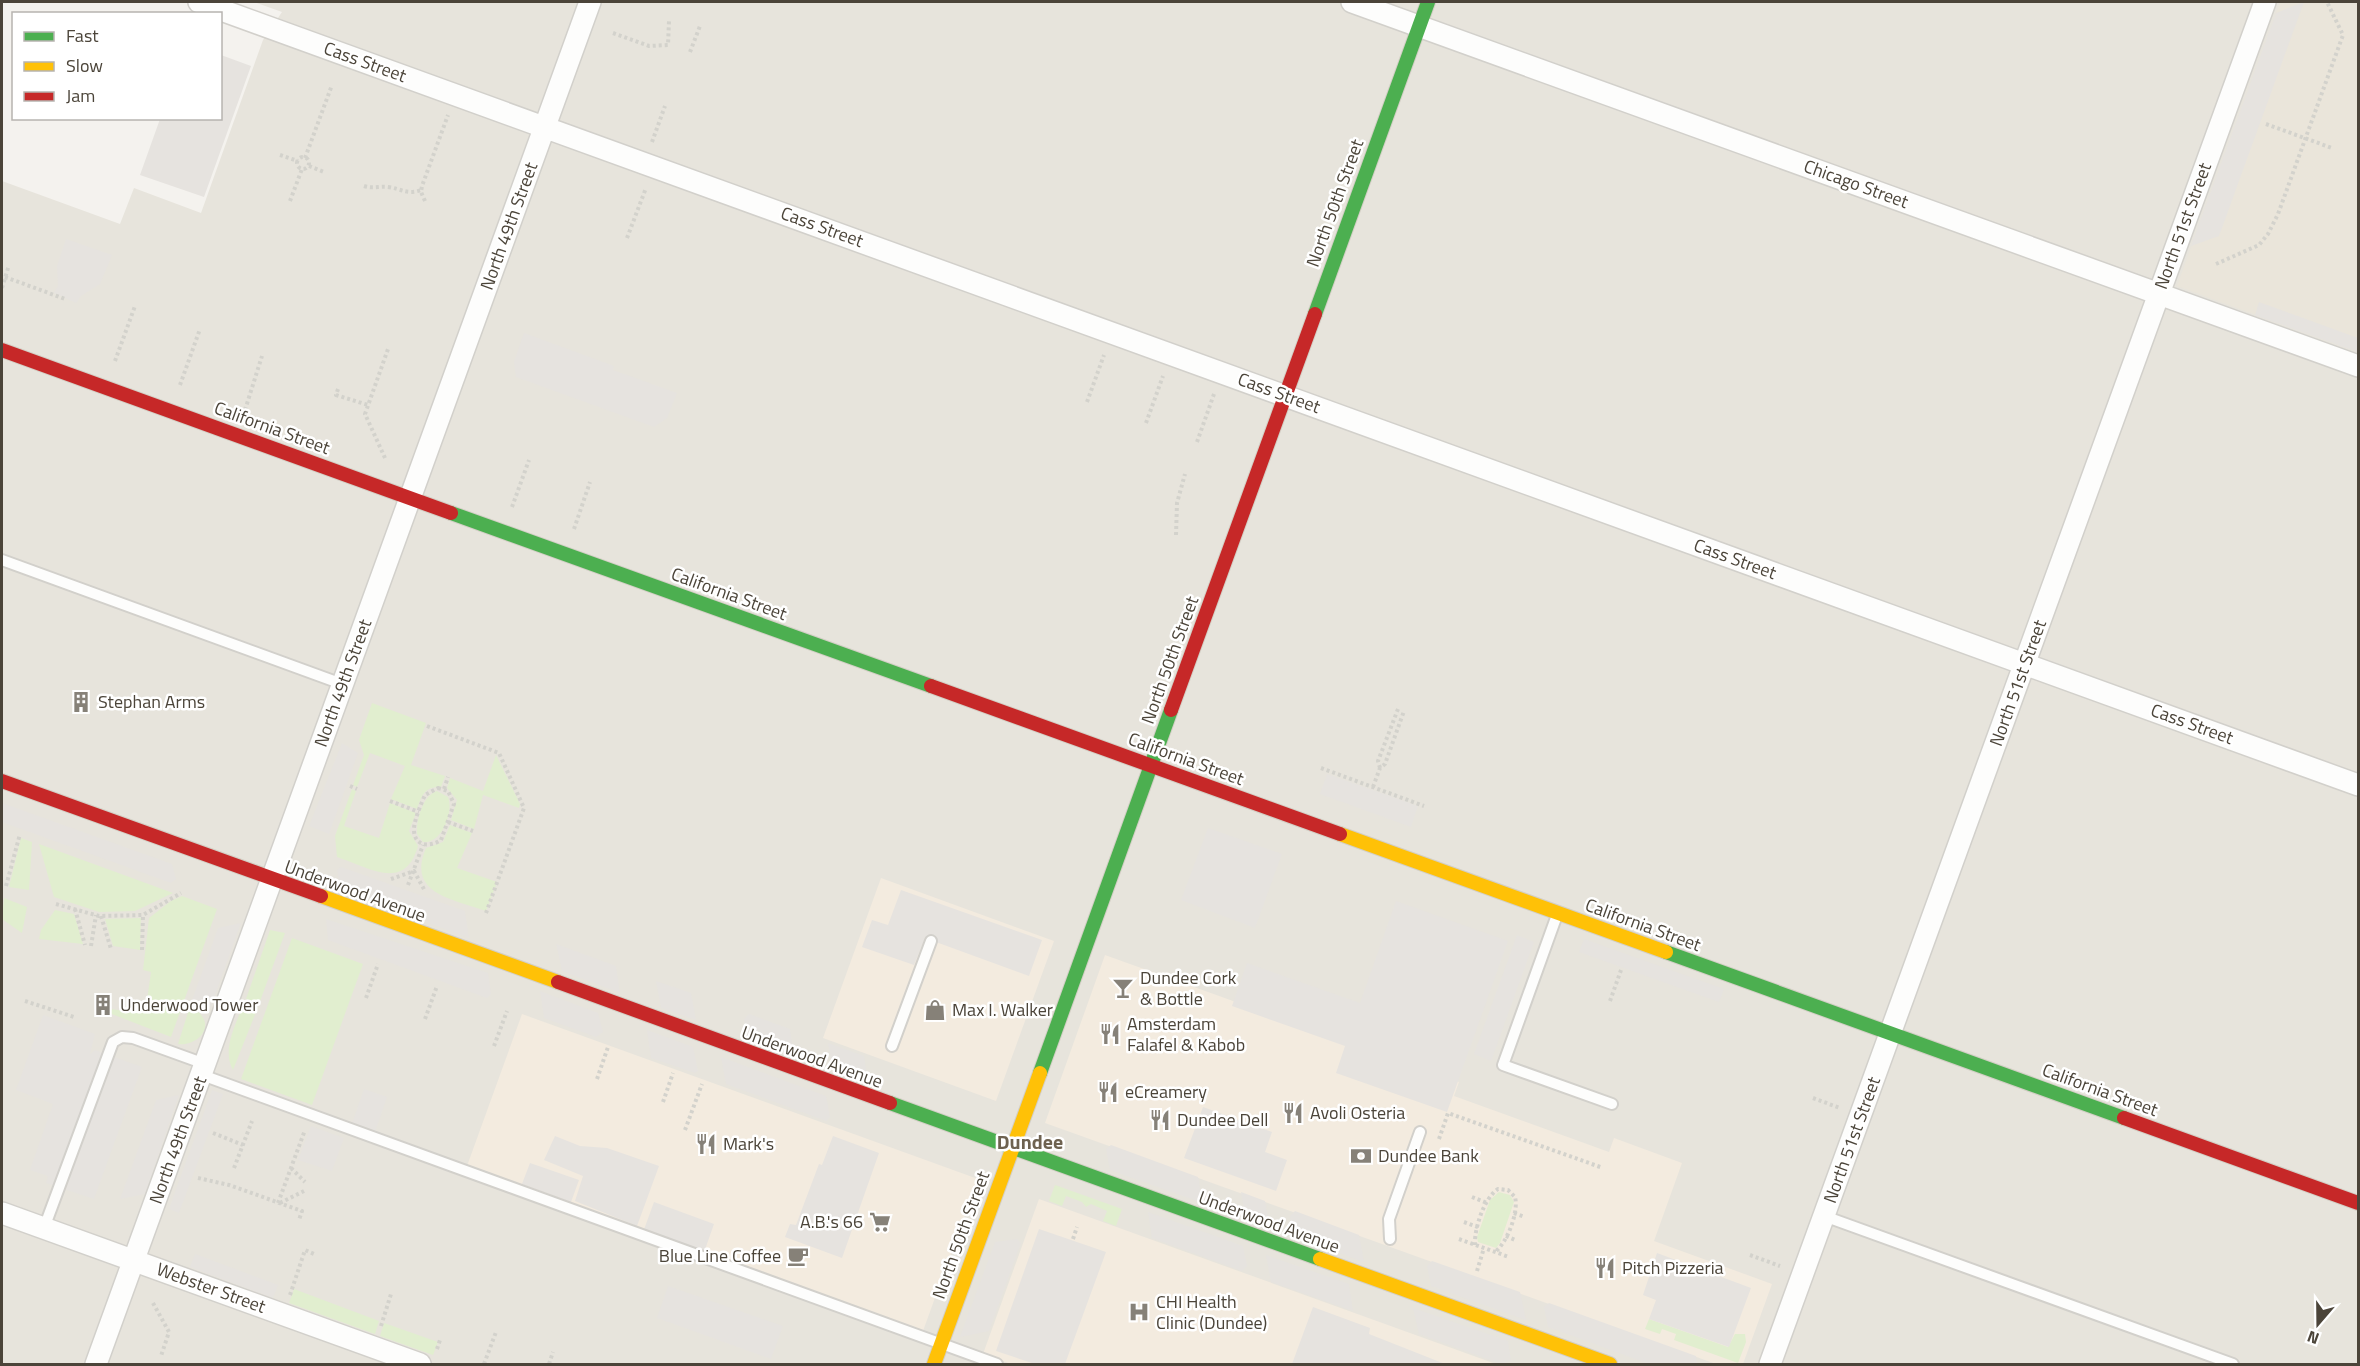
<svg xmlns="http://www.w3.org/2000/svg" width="2360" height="1366" viewBox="0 0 2360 1366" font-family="'Titillium Web',sans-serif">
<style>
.residential{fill:#e7e4dc}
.commercial{fill:#f3ebdf}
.education{fill:#eae5da}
.green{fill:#e1eecf}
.parking{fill:#e6e3df}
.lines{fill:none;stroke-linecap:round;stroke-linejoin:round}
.lane-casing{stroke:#d2d0cb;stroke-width:14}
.street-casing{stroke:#d2d0cb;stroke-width:24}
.fast-casing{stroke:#d3cfc5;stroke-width:16}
.slow-casing{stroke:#d3cfc5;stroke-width:16}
.jam-casing{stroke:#d3cfc5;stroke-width:16}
.path{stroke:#d3d2cc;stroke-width:4;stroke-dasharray:3 3;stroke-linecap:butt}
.lane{stroke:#fdfdfc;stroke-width:10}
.street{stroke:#fdfdfc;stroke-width:21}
.fast{stroke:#4caf50;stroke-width:14}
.slow{stroke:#ffc107;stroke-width:14}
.jam{stroke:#c62828;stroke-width:14}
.labels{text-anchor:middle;stroke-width:5;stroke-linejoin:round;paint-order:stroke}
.street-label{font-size:18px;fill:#4b4439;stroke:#fff}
.poi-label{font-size:18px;fill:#4b4439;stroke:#fff;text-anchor:start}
.neighbourhood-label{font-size:20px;font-weight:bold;fill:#6e6250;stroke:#fff}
</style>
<rect width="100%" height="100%" fill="#f4f2ee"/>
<path class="residential" d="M254 2H2358V1364H2V181L120 224 134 188 201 213 263 40 282 12Z"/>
<path class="commercial" d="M881 878 1054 941 996 1101 823 1038Z
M1105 955 1459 1082 1454 1096 1609 1152 1614 1138 1682 1163 1654 1241 1772 1284 1743 1364H1716L1045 1123Z
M522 1014 978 1179 923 1331 467 1166Z
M1039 1199 1496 1364H1011L983 1354Z"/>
<path class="education" d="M2280 2H2358V352L2177 286Z"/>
<path class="green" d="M372 703 426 723 411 765 445 776 441 787C425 786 422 795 417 809L391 799 405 766 370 753 357 787 353 785 364 755 359 740Z
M496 755 520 804 519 808 483 795 474 829 451 820 457 800 447 788 450 778 483 791Z
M352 789 356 791 344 826 379 838 390 803 416 813 409 831 418 846C405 892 370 868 337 857L335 836Z
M437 791 448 797C454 812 442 844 423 842L417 834C416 820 423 795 437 791Z
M450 825 472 833 457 868 497 882 486 911C453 899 406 894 426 848L443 842Z
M21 838 32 842 29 890 9 887Z
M39 844 173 893 135 911 99 912 54 897Z
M182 896 217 909 171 1037 104 1011V1008L125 1011 127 1004 146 1007 151 972 143 970 149 918 171 901Z
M4 898 27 907 22 933 2 919Z
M55 910 74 914 83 944 39 939 41 930Z
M141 918 140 950 113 946 105 919Z
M270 930 285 933 259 1004 246 999Z
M292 938 363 964 312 1105 241 1079Z
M245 1001 258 1007 233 1070C221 1049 237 1022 245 1001Z
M191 1003C195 1008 204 1016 205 1023 207 1037 189 1046 178 1044Z
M1055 1185 1122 1209 1116 1226 1103 1221 1107 1211 1091 1204 1086 1207 1082 1202 1066 1196 1062 1206 1049 1201Z
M1499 1192 1510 1195 1514 1202 1500 1243 1496 1248 1478 1242 1477 1237 1490 1200Z
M294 1289 379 1321 375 1334 289 1303Z
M1649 1319 1728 1347 1735 1334H1745L1746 1342 1738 1363 1674 1340 1676 1334 1662 1329 1660 1334 1645 1329Z
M384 1323 438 1342 433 1355 380 1336Z"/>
<path class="parking" d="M2304 2 2219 236 2191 246 2276 13Z
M221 55 251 66 204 197 140 175 160 119 220 118Z
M66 239 112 255 100 284 81 296 76 303 54 293 58 286 57 266Z
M2259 302 2358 338V352L2255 315Z
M524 333 614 366 613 370 677 393 667 418 654 427 516 377 514 362Z
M342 743 358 753 329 834 309 826Z
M1327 774 1418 806 1411 827 1320 794Z
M2 803 172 864 176 879 171 883 2 822Z
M1208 828 1282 854 1255 928 1181 900Z
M341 867 465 911 469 938 341 891 337 870Z
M901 890 1042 940 1029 976 925 938 914 965 862 947 872 920 888 925Z
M1396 901 1508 941 1447 1112 1336 1073 1345 1046 1232 1006 1247 963 1360 1003Z
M326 919 488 973 491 994 487 998 328 940Z
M241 923 210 1009 199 1013 191 1003 218 928Z
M1517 935 1534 942 1491 1061 1474 1054Z
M1584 939 1724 989 1719 1002 1579 952Z
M556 944 616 966 620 993 562 971Z
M656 981 691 993 696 1020 661 1008Z
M540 991 598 1013 603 1032 596 1037 544 1018Z
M749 1014 790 1029 794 1056 747 1039 744 1019Z
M43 1015 95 1034 90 1054 95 1050 142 1067 94 1199 46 1183 48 1176 30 1170 53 1104 16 1090Z
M647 1030 693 1047 698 1071 695 1073 651 1058Z
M828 1043 864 1056 868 1082 833 1070Z
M721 1057 826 1096 830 1117 826 1121 726 1084Z
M364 1089 387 1097 375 1132 352 1124Z
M212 1090 223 1094 179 1213 169 1209Z
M179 1095 145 1194 120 1199 156 1100Z
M1203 1107 1272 1132 1265 1152 1287 1160 1276 1191 1184 1158Z
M311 1126 344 1138 332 1171 298 1160Z
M555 1136 580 1146 607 1148 659 1166 637 1226 575 1201 583 1176 544 1160Z
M833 1136 879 1153 842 1258 785 1237 790 1224 796 1225 819 1164 822 1165Z
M1111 1145 1198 1177 1203 1203 1110 1170 1106 1149Z
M530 1163 579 1180 571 1202 522 1184Z
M1241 1192 1265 1201 1270 1227 1246 1219Z
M654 1202 714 1224 702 1258 642 1235Z
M1295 1211 1359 1235 1364 1262 1293 1236 1290 1216Z
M1148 1212 1243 1246 1247 1266 1242 1271 1152 1238Z
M1039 1229 1106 1252 1065 1364H1035L996 1351Z
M1017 1239 1021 1243 989 1331 960 1337 995 1242Z
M1657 1253 1751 1288 1729 1347 1649 1319 1656 1300 1643 1295Z
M195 1254 278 1285 273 1298 190 1267Z
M1266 1255 1349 1284 1353 1311 1271 1282Z
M1432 1261 1520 1292 1526 1320 1431 1286 1427 1266Z
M668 1286 783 1326 771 1359 657 1318Z
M1549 1303 1696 1356 1697 1364H1649L1548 1327 1544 1307Z
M1313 1307 1370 1328 1369 1334 1445 1364H1292Z
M1413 1308 1508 1341 1511 1361 1501 1364 1419 1334Z"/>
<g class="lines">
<defs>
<path id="lane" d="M2 560 342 684
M1557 915 1503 1065 1612 1104
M892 1046 931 941
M202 1075 997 1364
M1824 1216 2233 1364
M44 1228 113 1042 122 1037 133 1038 205 1064
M1390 1239 1389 1219 1420 1132"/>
<path id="street" d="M199 2 2358 785
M1352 2 2358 366
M2 1213 420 1364
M96 1364 590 2
M1770 1364 2265 2"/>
<path id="fast" d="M1315 314 1428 2
M451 513 931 686
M1666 952 2124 1118
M1040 1073 1171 710
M890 1103 1320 1259"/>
<path id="slow" d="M1340 834 1666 952
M321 896 558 982
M1320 1259 1610 1364
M934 1364 1040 1073"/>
<path id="jam" d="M2 350 451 513
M931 686 1340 834
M1171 710 1315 314
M2 781 321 896
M558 982 890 1103
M2124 1118 2358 1203"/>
</defs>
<use href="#lane" class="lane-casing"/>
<use href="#street" class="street-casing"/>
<use href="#fast" class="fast-casing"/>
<use href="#slow" class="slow-casing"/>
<use href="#jam" class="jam-casing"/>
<path class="path" d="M613 33 649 46 668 45 669 21
M690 52 700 26
M2266 124 2332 148
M652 142 665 106
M280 155 298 161
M297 163a6 6 0 1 1 12 0a6 6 0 1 1-12 0Z
M305 158 332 85
M309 166 324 172
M364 186C373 189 379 186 388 187 402 189 407 195 421 190
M290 201 302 169
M425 201 421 192 422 186 448 115
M627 238 646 188
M2216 264 2259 245 2268 234 2278 214 2343 35 2327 2
M5 277 65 299
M2 288 9 265
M115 361 135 306
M180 385 200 329
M338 389 336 395 368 405
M1087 402 1104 355
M245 410 262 356
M1146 423 1163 376
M1197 442 1214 394
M385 458 365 414 388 349
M512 507 529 460
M574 529 590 482
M1176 535 1177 503 1185 474
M427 726 499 753 524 808 486 913
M1321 768 1424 806
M1380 768 1378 761 1398 709
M350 786 357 789
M1373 787 1380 768 1385 764 1404 711
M438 788 448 791 454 804 441 840C429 848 413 846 414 828 415 818 421 804 425 795Z
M444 789 448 777
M390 801 419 812
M448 822 473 831
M391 879 414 871 425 891
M408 885 423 845
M6 886 20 834
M56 904 99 916 143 915 181 893
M75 909 85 945
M101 916 111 949
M91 946 96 915
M142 950 143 915
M366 998 378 964
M25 1001 74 1017
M1610 1001 1621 970
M425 1019 437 986
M494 1046 507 1011
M597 1079 608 1047
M1813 1098 1840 1108
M663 1102 673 1073
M685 1130 702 1084
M213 1133 243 1145
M1439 1139 1448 1113 1603 1168
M234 1168 252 1121
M291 1168 305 1182
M198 1178 229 1185 302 1211 299 1220
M1472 1197 1487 1203
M278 1203 305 1130
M280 1203 304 1191
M1514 1213 1525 1217
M1464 1222 1478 1227
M1506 1236 1515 1240
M1073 1239 1077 1227
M1459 1239 1509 1257
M1475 1245C1474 1229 1484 1198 1498 1189L1508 1190 1515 1197C1519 1212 1507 1243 1495 1252
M1750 1255 1780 1266
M1477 1271 1484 1248
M290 1295 305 1250 314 1254
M153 1303 169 1332 161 1356
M381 1326 391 1294
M437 1349 440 1340
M484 1364 496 1332
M549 1364 553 1352"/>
<use href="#lane" class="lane"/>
<use href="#street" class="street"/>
<use href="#fast" class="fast"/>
<use href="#slow" class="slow"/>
<use href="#jam" class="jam"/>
</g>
<defs>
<symbol id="building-bare" viewBox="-9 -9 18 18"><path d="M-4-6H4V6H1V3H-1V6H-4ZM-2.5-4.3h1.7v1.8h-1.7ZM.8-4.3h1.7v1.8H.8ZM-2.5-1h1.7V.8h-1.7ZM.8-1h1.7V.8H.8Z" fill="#868178" stroke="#fff" stroke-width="2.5" paint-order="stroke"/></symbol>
<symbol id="bar-bare" viewBox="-9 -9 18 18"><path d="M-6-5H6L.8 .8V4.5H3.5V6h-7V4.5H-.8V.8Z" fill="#868178" stroke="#fff" stroke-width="2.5" paint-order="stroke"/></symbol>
<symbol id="shop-bare" viewBox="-9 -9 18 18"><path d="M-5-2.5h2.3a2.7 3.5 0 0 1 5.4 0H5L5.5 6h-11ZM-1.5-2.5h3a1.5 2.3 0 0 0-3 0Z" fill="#868178" stroke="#fff" stroke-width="2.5" paint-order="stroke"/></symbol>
<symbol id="restaurant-bare" viewBox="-9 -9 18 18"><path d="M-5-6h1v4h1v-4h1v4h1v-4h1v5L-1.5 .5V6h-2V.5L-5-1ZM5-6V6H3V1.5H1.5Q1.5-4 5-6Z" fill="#868178" stroke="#fff" stroke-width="2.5" paint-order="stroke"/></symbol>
<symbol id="bank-bare" viewBox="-9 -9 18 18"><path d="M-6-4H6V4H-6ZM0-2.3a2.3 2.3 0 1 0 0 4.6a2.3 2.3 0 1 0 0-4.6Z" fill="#868178" stroke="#fff" stroke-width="2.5" paint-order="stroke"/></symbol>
<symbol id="supermarket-bare" viewBox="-9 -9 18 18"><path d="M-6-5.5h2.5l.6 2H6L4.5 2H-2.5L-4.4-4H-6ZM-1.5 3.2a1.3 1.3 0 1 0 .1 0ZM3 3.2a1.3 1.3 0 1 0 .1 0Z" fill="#868178" stroke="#fff" stroke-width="2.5" paint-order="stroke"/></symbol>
<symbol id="cafe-bare" viewBox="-9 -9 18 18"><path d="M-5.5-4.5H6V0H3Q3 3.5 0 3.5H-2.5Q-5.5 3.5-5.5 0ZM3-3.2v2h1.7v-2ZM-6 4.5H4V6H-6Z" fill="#868178" stroke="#fff" stroke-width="2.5" paint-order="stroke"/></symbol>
<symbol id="hospital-bare" viewBox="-9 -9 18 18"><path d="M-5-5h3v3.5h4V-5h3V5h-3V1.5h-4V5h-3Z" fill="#868178" stroke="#fff" stroke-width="2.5" paint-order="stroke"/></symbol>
</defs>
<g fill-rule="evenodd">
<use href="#building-bare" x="66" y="687" width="30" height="30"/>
<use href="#bar-bare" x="1108" y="973" width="30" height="30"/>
<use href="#building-bare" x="88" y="990" width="30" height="30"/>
<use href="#shop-bare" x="920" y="995" width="30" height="30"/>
<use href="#restaurant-bare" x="1095" y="1019" width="30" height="30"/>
<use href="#restaurant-bare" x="1093" y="1077" width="30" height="30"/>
<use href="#restaurant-bare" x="1278" y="1098" width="30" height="30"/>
<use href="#restaurant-bare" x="1145" y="1105" width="30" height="30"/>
<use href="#restaurant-bare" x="691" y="1129" width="30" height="30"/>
<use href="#bank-bare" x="1346" y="1141" width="30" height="30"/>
<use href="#supermarket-bare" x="865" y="1207" width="30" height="30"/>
<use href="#cafe-bare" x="783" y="1241" width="30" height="30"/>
<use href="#restaurant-bare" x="1590" y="1253" width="30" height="30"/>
<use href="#hospital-bare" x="1124" y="1297" width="30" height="30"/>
</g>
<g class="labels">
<g class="street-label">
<text transform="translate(365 62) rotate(20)" y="6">Cass Street</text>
<text transform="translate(1856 184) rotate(20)" y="6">Chicago Street</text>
<text transform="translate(1335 203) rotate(-70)" y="6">North 50th Street</text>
<text transform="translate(509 226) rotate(-70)" y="6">North 49th Street</text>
<text transform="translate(2183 226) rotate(-70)" y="6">North 51st Street</text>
<text transform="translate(822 227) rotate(20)" y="6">Cass Street</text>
<text transform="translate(1279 393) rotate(20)" y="6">Cass Street</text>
<text transform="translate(272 428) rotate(20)" y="6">California Street</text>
<text transform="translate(1735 559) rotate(20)" y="6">Cass Street</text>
<text transform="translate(729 594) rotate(20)" y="6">California Street</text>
<text transform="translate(1170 660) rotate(-70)" y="6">North 50th Street</text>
<text transform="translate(343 683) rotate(-70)" y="6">North 49th Street</text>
<text transform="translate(2018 683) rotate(-70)" y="6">North 51st Street</text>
<text transform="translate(2192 724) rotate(20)" y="6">Cass Street</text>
<text transform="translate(1186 759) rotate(20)" y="6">California Street</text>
<text transform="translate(355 891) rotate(20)" y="6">Underwood Avenue</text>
<text transform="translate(1643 925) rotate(20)" y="6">California Street</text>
<text transform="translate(812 1057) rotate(20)" y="6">Underwood Avenue</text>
<text transform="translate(2100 1090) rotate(20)" y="6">California Street</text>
<text transform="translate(178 1140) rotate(-70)" y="6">North 49th Street</text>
<text transform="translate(1852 1140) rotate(-70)" y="6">North 51st Street</text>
<text transform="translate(1269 1222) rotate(20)" y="6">Underwood Avenue</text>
<text transform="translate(961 1235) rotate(-70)" y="6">North 50th Street</text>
<text transform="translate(211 1288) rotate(20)" y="6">Webster Street</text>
</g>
<g class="poi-label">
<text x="98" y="708">Stephan Arms</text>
<text x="1140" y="984">Dundee Cork<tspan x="1140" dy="21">&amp; Bottle</tspan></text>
<text x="120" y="1011">Underwood Tower</text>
<text x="952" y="1016">Max I. Walker</text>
<text x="1127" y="1030">Amsterdam<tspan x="1127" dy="21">Falafel &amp; Kabob</tspan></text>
<text x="1125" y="1098">eCreamery</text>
<text x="1310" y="1119">Avoli Osteria</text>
<text x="1177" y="1126">Dundee Dell</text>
<text x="723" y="1150">Mark's</text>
<text x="1378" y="1162">Dundee Bank</text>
<text x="863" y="1228" text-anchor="end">A.B.'s 66</text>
<text x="781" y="1262" text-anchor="end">Blue Line Coffee</text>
<text x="1622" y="1274">Pitch Pizzeria</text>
<text x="1156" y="1308">CHI Health<tspan x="1156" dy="21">Clinic (Dundee)</tspan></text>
</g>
<g class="neighbourhood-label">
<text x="1030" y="1149">Dundee</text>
</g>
</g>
<rect width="2360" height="1366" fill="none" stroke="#4b4439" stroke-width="6"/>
<rect x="12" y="12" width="210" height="108" fill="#ffffff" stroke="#b7b4b0" stroke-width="1.5"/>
<rect x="24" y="32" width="30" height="9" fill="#4caf50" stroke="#b7b4b0" stroke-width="1.5"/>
<text x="66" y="42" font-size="18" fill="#4b4439">Fast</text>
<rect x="24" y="62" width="30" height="9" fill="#ffc107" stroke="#b7b4b0" stroke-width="1.5"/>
<text x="66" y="72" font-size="18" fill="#4b4439">Slow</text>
<rect x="24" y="92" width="30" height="9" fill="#c62828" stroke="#b7b4b0" stroke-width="1.5"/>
<text x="66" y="102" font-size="18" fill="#4b4439">Jam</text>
<g transform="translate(2318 1324) rotate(200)" stroke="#ffffff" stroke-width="4.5" paint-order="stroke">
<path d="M0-4.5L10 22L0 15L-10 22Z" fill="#4b4439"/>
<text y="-9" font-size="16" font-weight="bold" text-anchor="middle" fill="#4b4439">N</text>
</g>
</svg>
